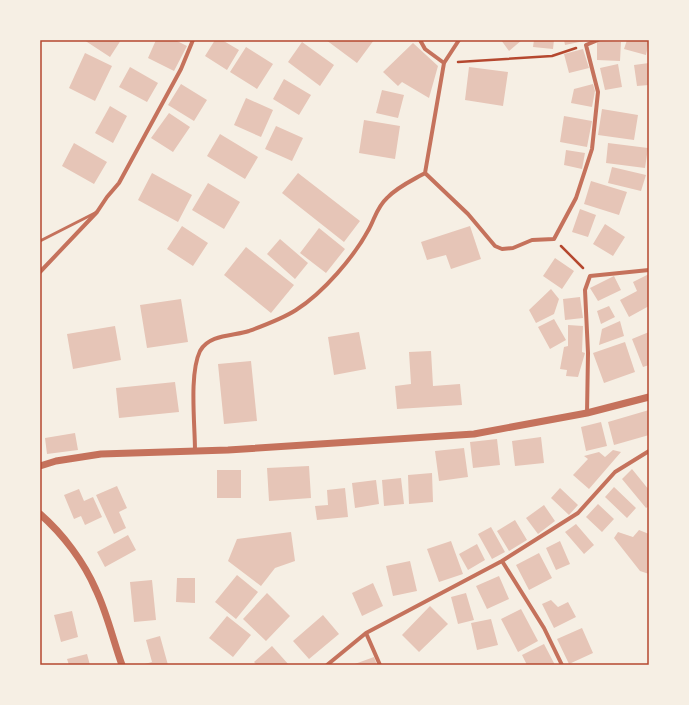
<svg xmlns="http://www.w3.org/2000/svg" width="689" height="705" viewBox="0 0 689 705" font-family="Cabin,sans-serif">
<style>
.building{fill:#e6c5b7}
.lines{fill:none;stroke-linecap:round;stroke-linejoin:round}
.path{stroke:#b5482f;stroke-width:2.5}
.service{stroke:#c5725c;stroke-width:3}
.minor{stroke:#c5725c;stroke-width:4}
.tertiary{stroke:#c5725c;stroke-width:7}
.neatline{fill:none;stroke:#b5482f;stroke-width:1.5}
</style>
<rect width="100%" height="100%" fill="#f6efe4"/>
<path class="building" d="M84 40H121L110 57Z
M156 40H175L187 46 174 71 148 58Z
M215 40H222L239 50 227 70 205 56Z
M326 40H374L357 63Z
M501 40H522L509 51Z
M534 40H554L553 49 533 47Z
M564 40H584V41L565 45Z
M627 40H649L646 55 624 49Z
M597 41 621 42 620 61 597 60Z
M302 42 334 65 320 86 288 62Z
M413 43 438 66 429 98 402 82 398 86 383 72Z
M246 47 273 64 257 89 230 72Z
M583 49 589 68 569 73 564 54Z
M85 53 112 66 95 101 69 88Z
M649 63V85L637 86 634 65Z
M618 64 622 87 605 90 600 68Z
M130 67 158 83 147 102 119 87Z
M469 67 508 72 503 106 465 100Z
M284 79 311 95 299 115 273 99Z
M181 84 207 100 194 121 168 105Z
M593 84 595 91 592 107 571 103 574 89Z
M382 90 404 95 398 118 376 113Z
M246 98 273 110 261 137 234 125Z
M110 106 127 116 113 143 95 133Z
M602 109 638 115 634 140 598 135Z
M169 113 190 127 173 152 151 138Z
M564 116 592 121 587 147 560 142Z
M364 120 400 126 395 159 359 153Z
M276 126 303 138 292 161 265 149Z
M220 134 258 157 245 179 207 156Z
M74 143 107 162 94 184 62 166Z
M608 143 648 148 645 168 606 163Z
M566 150 585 153 582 169 564 165Z
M612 167 646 175 641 191 608 183Z
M152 173 192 195 178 222 138 200Z
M298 173 360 221 344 242 282 193Z
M591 181 627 192 619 215 584 204Z
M208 183 240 202 224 229 192 210Z
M580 209 596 215 588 237 572 232Z
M605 224 625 237 613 256 593 244Z
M182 226 208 243 193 266 167 249Z
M470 226 481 259 451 269 446 255 427 260 421 242Z
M319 228 345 249 326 273 300 253Z
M280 239 308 263 295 279 267 254Z
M246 247 294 285 271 313 224 275Z
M555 258 574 271 562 289 543 276Z
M649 274V306L629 317 620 300 637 291 633 282Z
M614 276 621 290 598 301 590 288Z
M551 289 559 299 554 314 536 323 529 310Z
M580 297 583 318 565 320 563 299Z
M181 299 188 342 147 348 140 305Z
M609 306 615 317 601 324 597 311Z
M554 319 566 340 550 349 538 327Z
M620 321 624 336 599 345 602 329Z
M568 325 583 326 582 352 585 353 578 377 566 376 567 370 560 369 564 347 568 346Z
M115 326 121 360 73 369 67 334Z
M359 332 366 369 334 375 328 337Z
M649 332V365L643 367 632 339Z
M625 342 635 372 604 383 593 353Z
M431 351 433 386 460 384 462 405 397 409 395 386 411 384 409 352Z
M251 361 257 421 224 424 218 364Z
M175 382 179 412 119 418 116 388Z
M649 410V435L614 445 608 422Z
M601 422 607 446 586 451 581 427Z
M75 433 78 450 47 454 45 438Z
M541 437 544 463 515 466 512 441Z
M497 439 500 465 473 468 470 442Z
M464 448 468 477 439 481 435 451Z
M613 450 621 452 589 489 573 475 588 459 584 456 599 452 605 457Z
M309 466 311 498 269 501 267 468Z
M632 469 649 490V506L646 508 622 479Z
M217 470H241V498H217Z
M432 473 433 502 409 504 408 475Z
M401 478 404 504 384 506 382 480Z
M376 480 379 504 355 508 352 483Z
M117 486 127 508 119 512 126 528 114 534 96 495Z
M614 487 636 508 627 518 605 497Z
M345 488 348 517 317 520 315 506 328 505 327 490Z
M560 488 578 505 569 515 551 498Z
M79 489 84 501 93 497 102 517 85 525 81 516 74 519 64 495Z
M598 504 614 519 602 532 586 517Z
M544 505 555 521 538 534 526 518Z
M515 520 527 540 509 551 497 531Z
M576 524 594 545 584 554 565 532Z
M491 527 505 552 492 559 478 534Z
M639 530 649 534V574L640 571 614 538 618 532 633 537Z
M291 532 295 561 275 568 261 586 228 561 237 539Z
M128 535 136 550 105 567 97 552Z
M451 541 463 574 439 582 427 549Z
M560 541 570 564 556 570 546 548Z
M477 544 485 560 468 570 459 554Z
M539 553 552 578 529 590 516 565Z
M410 561 417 591 393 596 386 566Z
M237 575 258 592 236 619 215 602Z
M499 576 509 599 487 609 476 586Z
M177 578H195V603L176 602Z
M152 580 156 620 134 622 130 582Z
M373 583 383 606 362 616 352 593Z
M267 593 290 616 266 641 243 619Z
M466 593 474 620 458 624 451 597Z
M551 600 558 607 568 602 576 617 554 628 542 604Z
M430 606 448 624 419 652 402 635Z
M521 609 538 641 518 652 501 619Z
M72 611 78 637 61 642 54 615Z
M323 615 339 634 309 659 293 641Z
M227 616 251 635 233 657 209 638Z
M491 619 498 645 477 650 471 623Z
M582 628 593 653 569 664 557 639Z
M160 636 168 665H141L152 662 146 640Z
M544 644 555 665H527L522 655Z
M272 646 289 665H257L254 662Z
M87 654 90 665H69L67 659Z
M374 657 377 665H352Z"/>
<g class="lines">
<path class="path" d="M458 62 552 56 576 48
M561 246 583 268"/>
<path class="service" d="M40 241 95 213"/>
<path class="minor" d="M420 40 425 49 444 63
M425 173 468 214 495 246 502 249 513 248 532 240 554 239 576 198 592 149 598 92 586 45 598 40
M425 173 444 63 459 40
M40 272 97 212 107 197 119 183 181 69 193 40
M587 413 588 353 585 290 590 276 649 270
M195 451C195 424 189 374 200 351 209 334 234 336 249 331 265 325 282 319 296 310 323 293 354 257 369 229 375 218 377 207 387 198 397 187 413 180 425 173
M502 561 544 628 562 665
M366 633 380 665
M327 665 366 633 502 561 578 513 615 472 649 451"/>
<path class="tertiary" d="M40 466 56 461 101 454 228 450 474 434 587 413 649 397
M40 514C63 534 84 562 96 590 107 613 113 640 122 665"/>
</g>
<rect width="689" height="705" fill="none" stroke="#f6efe4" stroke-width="82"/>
<rect x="41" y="41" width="607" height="623" class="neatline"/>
</svg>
